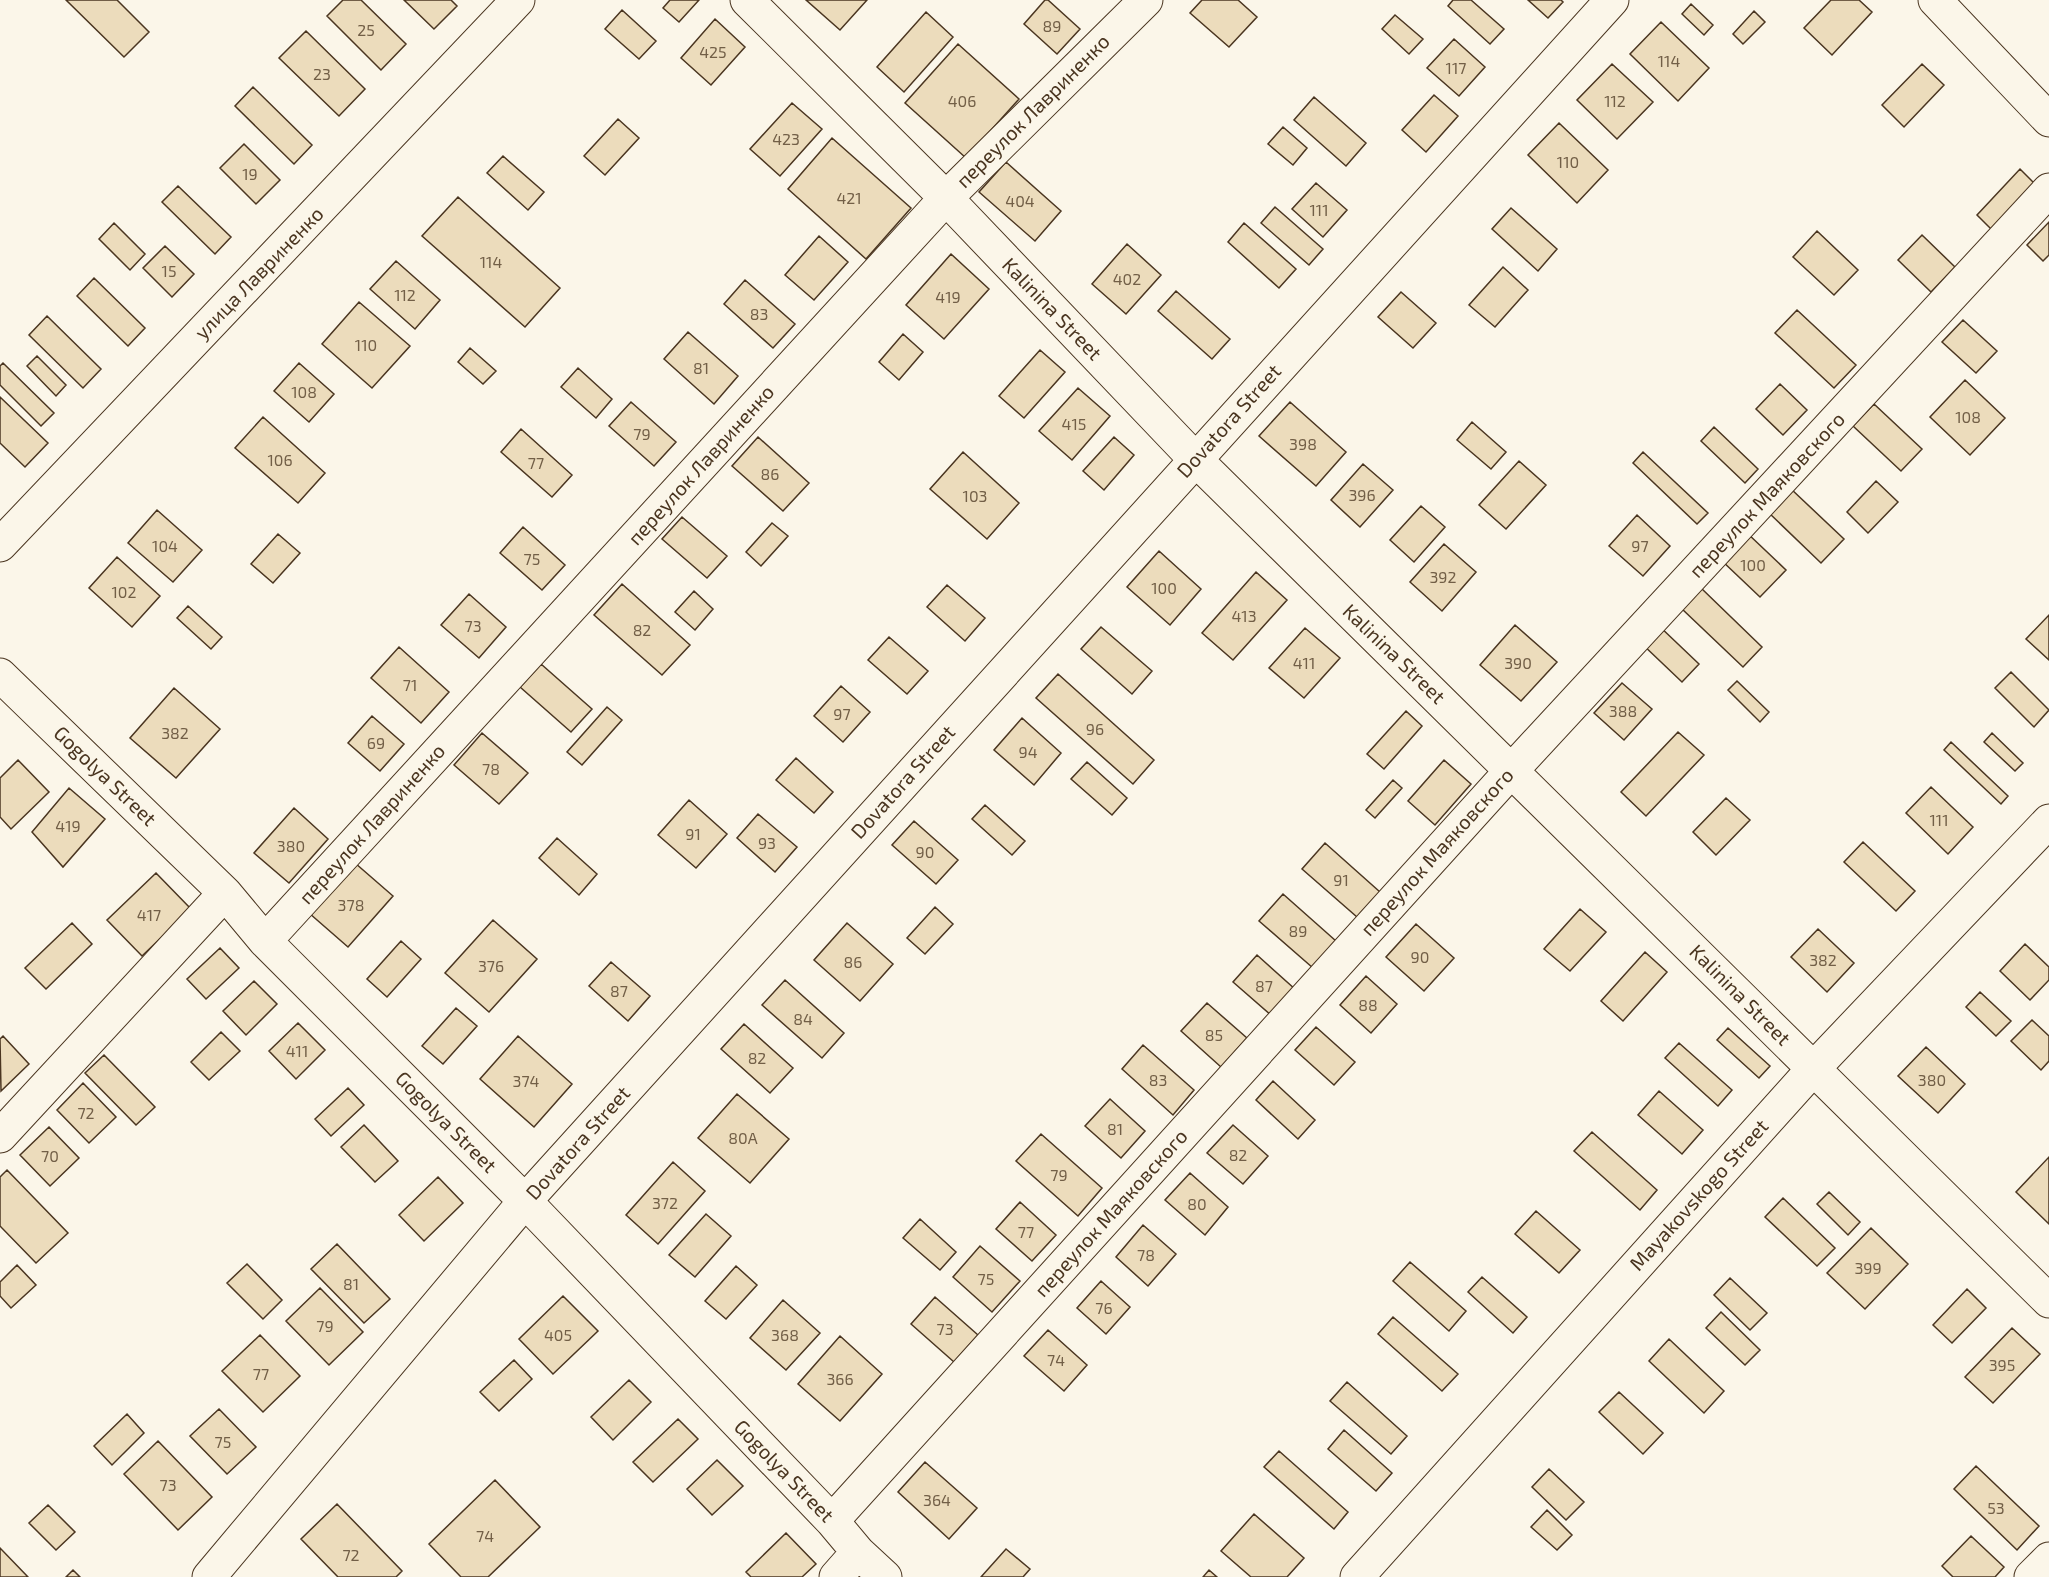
<svg xmlns="http://www.w3.org/2000/svg" width="2049" height="1577" viewBox="0 0 2049 1577" font-family="'Exo 2',sans-serif">
<style>
.building{fill:#ecdcbc;stroke:#4a3520;stroke-width:1.5}
.lines{fill:none;stroke-linecap:round;stroke-linejoin:round}
.minor-casing{stroke:#4a3520;stroke-width:35}
.major-casing{stroke:#4a3520;stroke-width:35}
.minor{stroke:#fbf6e9;stroke-width:33}
.major{stroke:#fbf6e9;stroke-width:33}
.labels{text-anchor:middle;stroke-width:4.5;stroke-linejoin:round;paint-order:stroke}
.number-label{font-size:16px;fill:#725f47}
.street-label{font-size:20px;fill:#4a3520;stroke:#fbf6e9}
</style>
<rect width="100%" height="100%" fill="#fbf6e9"/>
<path class="building" d="M66 0H117L149 32 124 57Z
M343 0H361L406 44 381 70 327 16Z
M404 0H451L457 6 434 29Z
M670 0H699L679 22 663 8Z
M806 0H867L840 30Z
M1045 0H1048L1080 29 1057 54 1024 24Z
M1202 0H1238L1257 17 1229 47 1190 13Z
M1453 0H1471L1504 29 1490 44 1448 6Z
M1528 0H1561L1563 2 1548 18Z
M1831 0H1859L1872 12 1832 55 1804 28Z
M1691 4 1713 25 1704 35 1682 14Z
M622 10 656 41 639 59 605 29Z
M1754 11 1765 22 1743 44 1733 34Z
M926 12 953 37 904 92 877 67Z
M1395 15 1423 39 1409 54 1382 29Z
M715 19 745 47 711 85 681 58Z
M1661 22 1709 68 1678 101 1630 54Z
M306 31 365 89 339 116 279 58Z
M1454 39 1485 67 1459 96 1427 68Z
M958 44 1019 99 966 158 905 103Z
M1612 64 1653 102 1617 139 1577 100Z
M1922 64 1944 85 1904 127 1882 105Z
M253 87 312 145 294 164 235 106Z
M1434 95 1458 116 1426 152 1402 130Z
M1314 97 1366 143 1346 166 1294 120Z
M792 103 822 129 780 176 750 149Z
M618 119 639 138 605 175 584 156Z
M1559 123 1608 170 1577 203 1528 155Z
M1283 127 1307 148 1293 165 1268 144Z
M832 138 911 208 866 259 788 189Z
M244 144 280 180 256 204 220 168Z
M503 156 544 192 528 210 487 173Z
M1006 162 1061 211 1035 241 979 192Z
M2020 169 2035 184 1992 230 1977 215Z
M1316 183 1347 210 1323 237 1292 209Z
M178 186 231 237 215 254 162 202Z
M458 197 560 288 525 327 422 236Z
M1275 207 1323 249 1309 265 1261 223Z
M1511 208 1557 249 1538 271 1492 229Z
M2049 222V255L2043 261 2027 245Z
M114 223 145 254 130 270 99 239Z
M1244 223 1296 269 1279 288 1228 242Z
M1817 231 1858 270 1834 295 1793 257Z
M1922 235 1955 267 1931 292 1898 260Z
M819 236 848 262 814 300 785 275Z
M1127 244 1161 275 1126 314 1092 284Z
M165 246 194 274 172 297 143 268Z
M951 254 989 289 944 339 906 305Z
M396 261 440 300 415 329 370 289Z
M1503 267 1528 290 1495 327 1469 305Z
M94 278 145 328 128 346 77 296Z
M745 280 795 324 773 348 724 304Z
M1176 291 1230 339 1212 359 1158 311Z
M1401 292 1436 323 1413 348 1378 317Z
M359 302 410 346 372 388 322 344Z
M1797 310 1856 365 1834 388 1775 333Z
M47 316 101 369 83 388 29 335Z
M1963 320 1997 351 1976 373 1942 342Z
M688 332 738 376 714 404 664 359Z
M903 334 923 352 899 380 879 362Z
M470 348 496 371 483 384 458 362Z
M1040 350 1065 372 1024 418 999 396Z
M37 356 66 385 56 396 27 366Z
M3 363 54 413 41 426 0 385V366Z
M299 363 334 394 309 422 274 391Z
M578 368 612 399 596 418 561 387Z
M1965 380 2005 418 1970 455 1930 417Z
M1780 384 1807 410 1783 435 1756 409Z
M1078 388 1110 416 1072 460 1039 431Z
M0 397 48 443 25 467 0 443Z
M631 402 676 442 654 466 609 426Z
M1290 402 1346 452 1316 486 1259 436Z
M1874 404 1922 449 1901 471 1853 426Z
M263 417 325 473 298 503 235 448Z
M1472 422 1506 452 1491 469 1457 440Z
M1714 427 1758 469 1745 483 1701 441Z
M521 429 572 475 552 497 501 452Z
M758 437 809 483 783 511 732 466Z
M1114 437 1134 455 1104 490 1083 471Z
M963 452 1019 503 987 539 930 489Z
M1643 452 1708 513 1697 524 1633 463Z
M1519 461 1546 485 1506 529 1479 505Z
M1363 464 1393 490 1360 527 1331 500Z
M1876 481 1898 502 1868 533 1847 512Z
M1790 488 1844 539 1821 563 1768 512Z
M1421 506 1445 527 1414 562 1390 540Z
M157 510 202 550 173 582 128 543Z
M1637 515 1670 546 1643 576 1609 546Z
M682 517 727 556 707 578 662 539Z
M772 523 788 536 761 566 746 552Z
M523 527 565 565 542 590 500 553Z
M1746 532 1786 570 1760 597 1720 559Z
M278 534 300 553 273 583 251 564Z
M1444 544 1476 572 1442 611 1410 582Z
M1159 551 1201 589 1170 625 1127 587Z
M117 557 160 596 132 627 89 588Z
M1256 572 1287 600 1233 660 1202 633Z
M622 584 690 645 662 675 594 615Z
M947 585 985 618 965 641 927 607Z
M1701 588 1762 647 1743 667 1681 608Z
M694 591 713 609 695 630 675 612Z
M469 594 506 627 479 658 441 625Z
M188 606 222 637 211 649 177 618Z
M2049 615V660L2026 639Z
M1657 624 1699 664 1682 682 1640 642Z
M1515 625 1557 662 1521 701 1480 665Z
M1101 627 1152 671 1132 694 1081 649Z
M1305 628 1340 658 1304 698 1269 668Z
M889 637 928 671 907 694 868 660Z
M399 647 449 692 421 723 371 678Z
M541 664 592 709 571 732 520 687Z
M2011 672 2049 710 2034 727 1995 688Z
M1058 674 1154 760 1133 784 1036 698Z
M1737 681 1769 712 1760 722 1728 690Z
M1622 683 1652 709 1624 740 1594 713Z
M841 686 870 712 843 742 814 716Z
M174 688 220 729 176 778 130 738Z
M607 707 622 720 582 765 567 752Z
M1406 711 1422 726 1384 769 1367 754Z
M372 716 404 744 380 771 348 743Z
M1022 718 1061 753 1034 785 994 750Z
M1678 732 1704 755 1646 816 1621 792Z
M482 733 528 773 499 804 454 765Z
M1992 733 2023 763 2015 771 1984 742Z
M1951 742 2008 796 2001 804 1944 750Z
M796 758 833 792 814 813 776 780Z
M18 760 49 792 11 829 0 817V778Z
M1444 760 1471 784 1435 825 1408 801Z
M1087 762 1127 798 1112 815 1071 779Z
M1393 780 1402 788 1375 818 1366 810Z
M1931 787 1973 827 1948 854 1906 813Z
M69 788 105 819 63 867 32 832Z
M1726 798 1750 820 1716 855 1693 832Z
M689 800 727 834 696 868 658 835Z
M985 805 1025 841 1012 855 972 819Z
M294 808 328 839 289 883 254 853Z
M758 814 797 847 775 872 737 838Z
M914 821 958 860 936 884 892 845Z
M557 838 597 874 579 895 539 858Z
M1863 842 1915 891 1896 911 1844 862Z
M1325 843 1380 892 1357 917 1302 869Z
M355 863 393 896 348 947 309 913Z
M156 873 191 909 142 956 107 920Z
M1283 894 1336 941 1313 968 1259 921Z
M935 907 953 924 925 954 907 938Z
M1580 909 1606 932 1570 971 1544 949Z
M493 920 537 959 489 1012 445 973Z
M72 923 92 944 46 989 25 968Z
M847 923 893 964 860 1001 814 960Z
M1416 924 1454 958 1424 991 1386 957Z
M1818 929 1854 963 1827 992 1791 957Z
M401 941 421 959 387 997 367 979Z
M2025 944 2049 967V980L2030 1000 2000 971Z
M220 948 239 968 206 999 187 979Z
M1645 952 1667 972 1623 1021 1601 1001Z
M1257 955 1296 990 1272 1016 1233 982Z
M611 962 650 996 628 1021 589 986Z
M1366 976 1397 1004 1371 1033 1340 1005Z
M785 980 844 1033 822 1058 762 1005Z
M254 981 277 1004 246 1035 223 1011Z
M1980 992 2011 1021 1996 1036 1966 1007Z
M1207 1003 1247 1038 1221 1067 1181 1031Z
M456 1008 477 1026 443 1064 422 1046Z
M2032 1020 2049 1036V1061L2041 1070 2011 1041Z
M298 1023 325 1050 296 1079 269 1051Z
M744 1024 793 1068 770 1093 721 1049Z
M1316 1027 1355 1062 1334 1085 1295 1050Z
M1728 1028 1770 1066 1759 1078 1717 1040Z
M221 1032 240 1051 209 1080 191 1062Z
M3 1036 29 1064 1 1091 0 1039Z
M518 1036 572 1084 534 1127 480 1079Z
M1679 1043 1732 1090 1718 1106 1665 1058Z
M1143 1045 1194 1090 1173 1115 1122 1069Z
M1926 1047 1965 1084 1938 1113 1898 1076Z
M104 1055 155 1107 136 1125 85 1073Z
M1273 1081 1315 1120 1298 1139 1256 1100Z
M83 1083 116 1117 89 1143 57 1110Z
M348 1088 364 1105 331 1136 315 1119Z
M1659 1091 1703 1130 1682 1154 1638 1115Z
M737 1094 789 1139 750 1183 698 1138Z
M1110 1099 1145 1131 1121 1158 1085 1126Z
M364 1125 398 1161 375 1182 341 1147Z
M1233 1125 1268 1156 1243 1184 1207 1153Z
M49 1127 79 1158 50 1186 20 1155Z
M1592 1132 1657 1190 1640 1210 1574 1151Z
M1041 1134 1102 1188 1078 1216 1016 1161Z
M2049 1157V1224L2016 1192Z
M673 1162 705 1191 658 1244 626 1215Z
M7 1170 68 1233 36 1263 0 1226V1177Z
M1190 1173 1228 1207 1205 1235 1165 1200Z
M438 1177 463 1203 424 1241 399 1215Z
M1829 1192 1860 1222 1848 1235 1817 1204Z
M1783 1198 1835 1248 1817 1266 1765 1217Z
M1020 1202 1056 1235 1032 1261 996 1229Z
M1536 1211 1580 1250 1559 1273 1515 1234Z
M706 1214 731 1236 695 1277 669 1255Z
M920 1219 956 1252 940 1270 903 1238Z
M1143 1225 1176 1254 1148 1286 1116 1257Z
M1871 1228 1908 1264 1865 1309 1827 1273Z
M337 1244 390 1299 364 1323 311 1269Z
M980 1246 1020 1281 992 1312 953 1277Z
M1410 1262 1466 1311 1449 1331 1393 1281Z
M247 1264 282 1300 263 1319 227 1283Z
M17 1265 36 1285 11 1308 0 1296V1282Z
M736 1266 757 1285 726 1319 705 1301Z
M1482 1277 1527 1317 1513 1333 1468 1292Z
M1730 1278 1767 1313 1750 1330 1714 1295Z
M1101 1281 1130 1307 1106 1334 1077 1308Z
M320 1288 363 1332 329 1365 286 1321Z
M1967 1289 1986 1308 1952 1343 1933 1325Z
M563 1296 598 1331 553 1374 519 1339Z
M935 1297 978 1335 954 1362 911 1324Z
M783 1300 820 1333 786 1370 750 1338Z
M1721 1312 1760 1350 1745 1365 1706 1328Z
M1393 1317 1458 1374 1442 1391 1378 1334Z
M2012 1328 2040 1354 1993 1403 1965 1377Z
M1048 1330 1087 1365 1064 1391 1024 1356Z
M260 1335 300 1376 263 1412 222 1371Z
M840 1336 882 1374 840 1421 798 1384Z
M1669 1339 1724 1391 1704 1413 1649 1361Z
M514 1360 532 1379 499 1411 480 1392Z
M629 1380 651 1402 613 1440 591 1417Z
M1347 1382 1407 1436 1391 1454 1330 1401Z
M1619 1392 1663 1433 1643 1454 1599 1412Z
M219 1409 256 1447 227 1474 190 1436Z
M127 1414 144 1433 112 1465 94 1446Z
M678 1419 698 1439 653 1482 633 1462Z
M1344 1430 1392 1473 1376 1491 1328 1449Z
M158 1441 212 1497 178 1530 124 1474Z
M1279 1451 1348 1512 1334 1529 1264 1467Z
M717 1460 743 1486 712 1515 687 1489Z
M925 1462 977 1508 949 1539 898 1492Z
M1976 1466 2039 1526 2017 1550 1954 1489Z
M1549 1469 1584 1502 1566 1520 1532 1487Z
M495 1480 540 1527 488 1577H461L429 1544Z
M337 1504 402 1571 396 1577H338L301 1539Z
M48 1505 75 1532 56 1550 29 1523Z
M1547 1510 1572 1535 1557 1550 1531 1527Z
M1254 1514 1304 1558 1287 1577H1251L1221 1551Z
M786 1533 816 1564 802 1577H751L746 1572Z
M1971 1536 2004 1567 1995 1577H1953L1942 1566Z
M0 1548 28 1577H0Z
M1006 1549 1030 1569 1023 1577H981Z
M73 1570 80 1577H66Z
M1209 1570 1217 1577H1203Z"/>
<g class="lines">
<defs>
<path id="minor" d="M747 0 946 198 1195 459 2049 1301
M0 675 225 893 265 941 525 1201 832 1521 858 1552 885 1577
M265 941 946 198 1146 0
M0 1136 225 893
M832 1521 1512 770 2049 190
M209 1577 525 1201 1612 0
M836 1577 858 1552
M1357 1577 1814 1068 2049 821
M2031 1577 2049 1559"/>
<path id="major" d="M1935 0 2049 120
M0 545 518 0"/>
</defs>
<use href="#minor" class="minor-casing"/>
<use href="#major" class="major-casing"/>
<use href="#minor" class="minor"/>
<use href="#major" class="major"/>
</g>
<g class="labels">
<g class="number-label">
<text x="1052" y="32">89</text>
<text x="366" y="36">25</text>
<text x="713" y="58">425</text>
<text x="1669" y="67">114</text>
<text x="1456" y="74">117</text>
<text x="322" y="80">23</text>
<text x="962" y="107">406</text>
<text x="1615" y="107">112</text>
<text x="786" y="145">423</text>
<text x="1568" y="168">110</text>
<text x="250" y="180">19</text>
<text x="849" y="204">421</text>
<text x="1020" y="207">404</text>
<text x="1319" y="216">111</text>
<text x="491" y="268">114</text>
<text x="169" y="277">15</text>
<text x="1127" y="285">402</text>
<text x="405" y="301">112</text>
<text x="948" y="303">419</text>
<text x="759" y="320">83</text>
<text x="366" y="351">110</text>
<text x="701" y="374">81</text>
<text x="304" y="398">108</text>
<text x="1968" y="423">108</text>
<text x="1074" y="430">415</text>
<text x="642" y="440">79</text>
<text x="1303" y="450">398</text>
<text x="280" y="466">106</text>
<text x="536" y="469">77</text>
<text x="770" y="480">86</text>
<text x="1362" y="501">396</text>
<text x="975" y="502">103</text>
<text x="165" y="552">104</text>
<text x="1640" y="552">97</text>
<text x="532" y="565">75</text>
<text x="1753" y="571">100</text>
<text x="1443" y="583">392</text>
<text x="1164" y="594">100</text>
<text x="124" y="598">102</text>
<text x="1244" y="622">413</text>
<text x="473" y="632">73</text>
<text x="642" y="636">82</text>
<text x="1304" y="669">411</text>
<text x="1518" y="669">390</text>
<text x="410" y="691">71</text>
<text x="1623" y="717">388</text>
<text x="842" y="720">97</text>
<text x="1095" y="735">96</text>
<text x="175" y="739">382</text>
<text x="376" y="749">69</text>
<text x="1028" y="758">94</text>
<text x="491" y="775">78</text>
<text x="1939" y="826">111</text>
<text x="68" y="832">419</text>
<text x="693" y="840">91</text>
<text x="767" y="849">93</text>
<text x="291" y="852">380</text>
<text x="925" y="858">90</text>
<text x="1341" y="886">91</text>
<text x="351" y="911">378</text>
<text x="149" y="921">417</text>
<text x="1298" y="937">89</text>
<text x="1420" y="963">90</text>
<text x="1823" y="966">382</text>
<text x="853" y="968">86</text>
<text x="491" y="972">376</text>
<text x="1264" y="992">87</text>
<text x="619" y="997">87</text>
<text x="1368" y="1011">88</text>
<text x="803" y="1025">84</text>
<text x="1214" y="1041">85</text>
<text x="297" y="1057">411</text>
<text x="757" y="1064">82</text>
<text x="1158" y="1086">83</text>
<text x="1932" y="1086">380</text>
<text x="526" y="1087">374</text>
<text x="86" y="1119">72</text>
<text x="1115" y="1135">81</text>
<text x="743" y="1144">80А</text>
<text x="1238" y="1161">82</text>
<text x="50" y="1162">70</text>
<text x="1059" y="1181">79</text>
<text x="665" y="1209">372</text>
<text x="1197" y="1210">80</text>
<text x="1026" y="1238">77</text>
<text x="1146" y="1261">78</text>
<text x="1868" y="1274">399</text>
<text x="986" y="1285">75</text>
<text x="351" y="1290">81</text>
<text x="1104" y="1314">76</text>
<text x="325" y="1332">79</text>
<text x="945" y="1335">73</text>
<text x="558" y="1341">405</text>
<text x="785" y="1341">368</text>
<text x="1056" y="1366">74</text>
<text x="2002" y="1371">395</text>
<text x="261" y="1380">77</text>
<text x="840" y="1385">366</text>
<text x="223" y="1448">75</text>
<text x="168" y="1491">73</text>
<text x="937" y="1506">364</text>
<text x="1996" y="1514">53</text>
<text x="485" y="1542">74</text>
<text x="351" y="1561">72</text>
</g>
<g class="street-label">
<text transform="translate(1033 111) rotate(-45)" y="7">переулок Лавриненко</text>
<text transform="translate(259 273) rotate(-46)" y="7">улица Лавриненко</text>
<text transform="translate(1052 309) rotate(46)" y="7">Kalinina Street</text>
<text transform="translate(1229 421) rotate(-48)" y="7">Dovatora Street</text>
<text transform="translate(701 465) rotate(-48)" y="7">переулок Лавриненко</text>
<text transform="translate(1767 495) rotate(-47)" y="7">переулок Маяковского</text>
<text transform="translate(1394 654) rotate(44)" y="7">Kalinina Street</text>
<text transform="translate(105 776) rotate(44)" y="7">Gogolya Street</text>
<text transform="translate(903 782) rotate(-48)" y="7">Dovatora Street</text>
<text transform="translate(372 824) rotate(-48)" y="7">переулок Лавриненко</text>
<text transform="translate(1437 852) rotate(-48)" y="7">переулок Маяковского</text>
<text transform="translate(1740 995) rotate(45)" y="7">Kalinina Street</text>
<text transform="translate(446 1122) rotate(45)" y="7">Gogolya Street</text>
<text transform="translate(578 1143) rotate(-48)" y="7">Dovatora Street</text>
<text transform="translate(1699 1195) rotate(-48)" y="7">Mayakovskogo Street</text>
<text transform="translate(1111 1213) rotate(-48)" y="7">переулок Маяковского</text>
<text transform="translate(784 1471) rotate(46)" y="7">Gogolya Street</text>
</g>
</g>
</svg>
